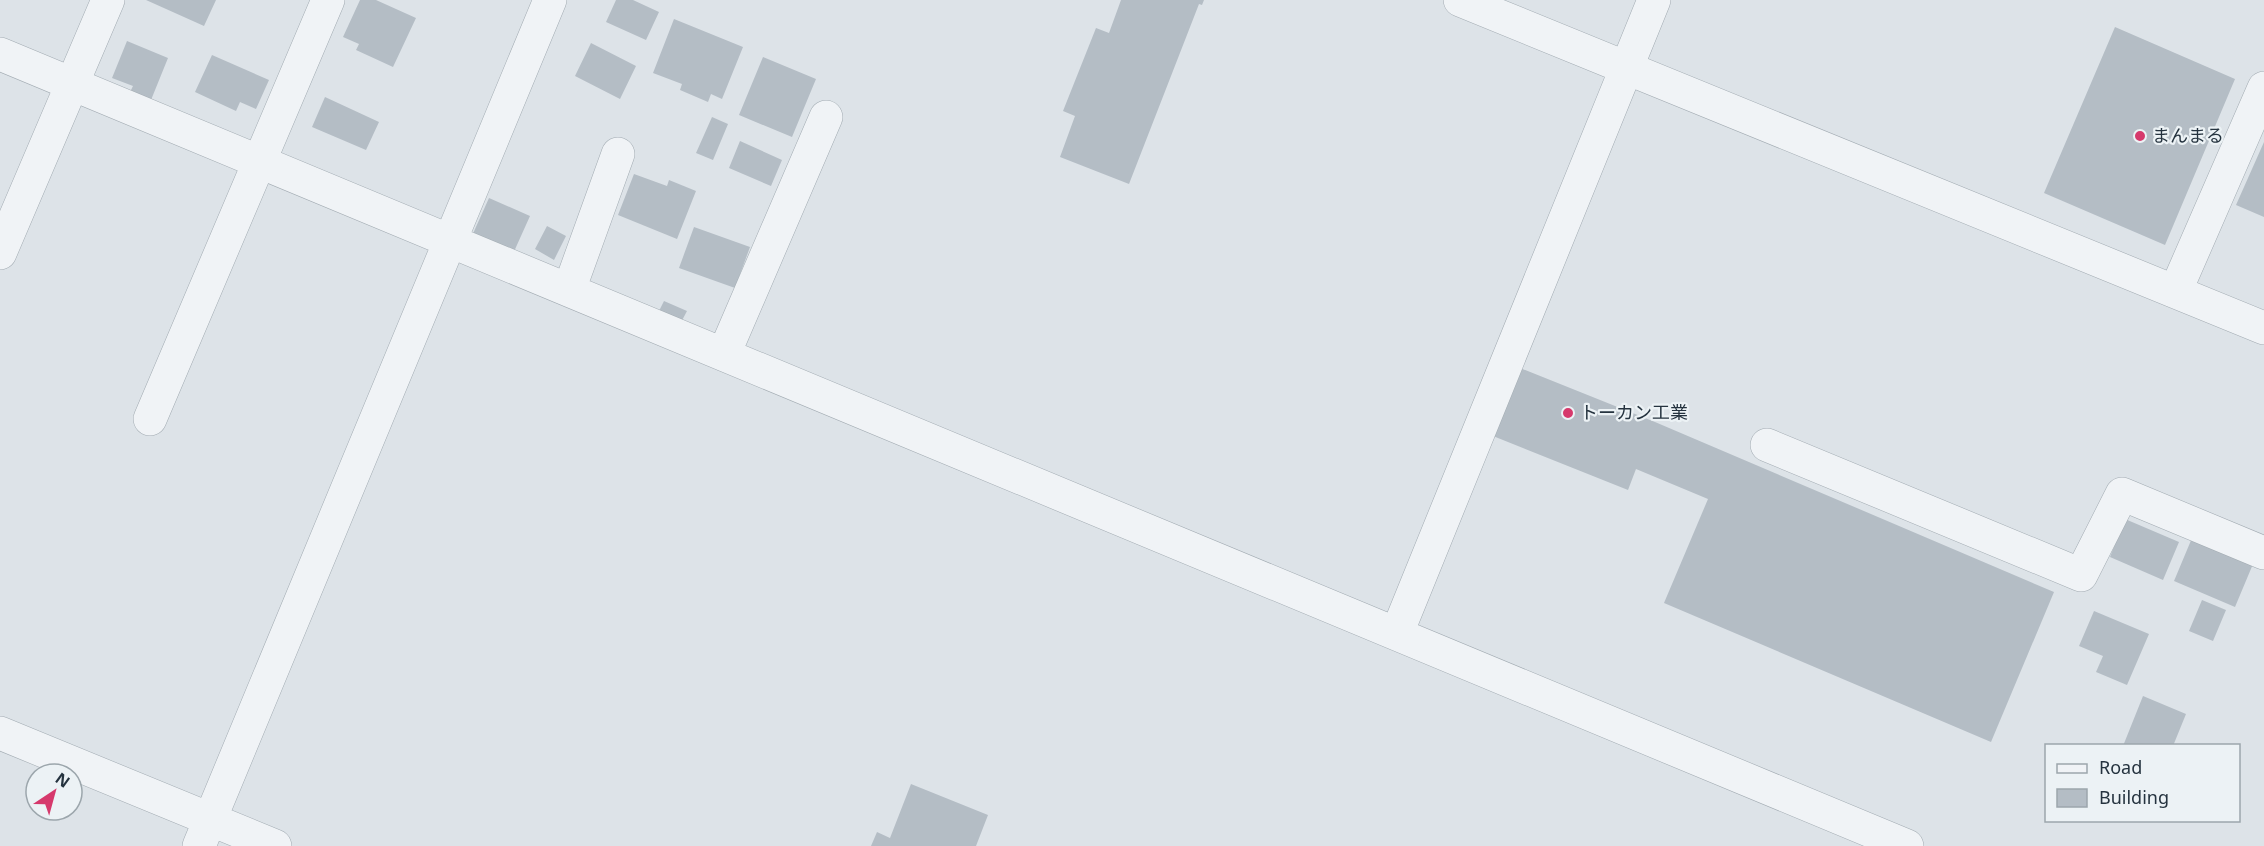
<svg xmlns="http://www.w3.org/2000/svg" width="2264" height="846" viewBox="0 0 2264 846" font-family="'Noto Sans','Noto Sans JP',sans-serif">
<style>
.building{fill:#b4bdc5}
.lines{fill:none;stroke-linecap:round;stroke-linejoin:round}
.minor-casing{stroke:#a2abb2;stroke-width:34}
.minor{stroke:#f0f3f6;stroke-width:33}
.poi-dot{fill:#d6396c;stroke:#ecf2f5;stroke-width:2}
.labels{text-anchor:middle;stroke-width:4.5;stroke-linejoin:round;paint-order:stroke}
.poi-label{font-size:18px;fill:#25333f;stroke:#ecf2f5;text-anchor:start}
</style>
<rect width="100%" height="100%" fill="#dde3e8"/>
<path class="building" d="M146 0H216L204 26Z
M360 0H376L416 18 393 67 356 50 359 44 343 37Z
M616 0H633L659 12 646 40 606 22Z
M1121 0H1204L1202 5 1199 4 1129 184 1060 157 1075 116 1063 111 1096 28 1109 33Z
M674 19 743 47 722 99 711 94 708 102 680 90 682 84 653 73Z
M2115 27 2235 79 2165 245 2044 193Z
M127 41 168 58 151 100 130 92 133 86 112 78Z
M591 43 636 66 620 99 575 76Z
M212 55 269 80 256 109 240 102 236 111 195 92Z
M763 57 816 79 792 137 739 115Z
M325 97 379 122 366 150 312 127Z
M712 117 728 124 713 160 696 153Z
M740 141 782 160 771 186 729 168Z
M2264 142V217L2236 205Z
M634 174 667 186 669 180 696 191 677 239 618 215Z
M489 198 530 216 512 256 471 238Z
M547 226 566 236 554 260 535 249Z
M694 227 750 247 735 288 679 268Z
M664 301 687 311 678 328 656 317Z
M1520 368 1655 422 2054 592 1991 742 1664 603 1708 499 1636 469 1628 490 1493 436Z
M2125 519 2179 542 2163 580 2110 557Z
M2192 538 2253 564 2235 607 2174 581Z
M2202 600 2226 610 2213 641 2189 631Z
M2094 611 2149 634 2127 685 2096 672 2103 656 2079 646Z
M2143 696 2186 714 2173 746H2123Z
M911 784 988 815 976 846H871L877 832 890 838Z"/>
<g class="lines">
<defs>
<path id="minor" d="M1460 0 2264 328
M0 54 1907 846
M0 253 108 0
M569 290 618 154
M2176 290 2264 88
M724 354 826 117
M150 419 328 0
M1767 445 2081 575 2122 494 2264 553
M1397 633 1654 0
M0 733 275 846
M199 846 550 0"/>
</defs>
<use href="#minor" class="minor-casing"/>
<use href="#minor" class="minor"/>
</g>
<g class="poi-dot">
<circle cx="2140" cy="136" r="6"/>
<circle cx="1568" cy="413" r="6"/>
</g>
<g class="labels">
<g class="poi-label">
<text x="2152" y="142">まんまる</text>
<text x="1580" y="419">トーカン工業</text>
</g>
</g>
<rect x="2045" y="744" width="195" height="78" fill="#ecf2f5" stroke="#9ca6ac" stroke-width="1.5"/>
<rect x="2057" y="764" width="30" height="9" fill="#f0f3f6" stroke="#9ca6ac" stroke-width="1.5"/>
<text x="2099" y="774" font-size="18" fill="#25333f">Road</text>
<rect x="2057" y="789" width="30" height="18" fill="#b4bdc5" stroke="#9ca6ac" stroke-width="1.5"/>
<text x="2099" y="804" font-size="18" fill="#25333f">Building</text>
<g transform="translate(54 792) rotate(36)"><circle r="28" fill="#ecf2f5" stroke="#9ca6ac" stroke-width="1.5"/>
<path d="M0-4.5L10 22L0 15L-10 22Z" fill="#d6396c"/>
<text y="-9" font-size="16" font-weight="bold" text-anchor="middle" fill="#25333f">N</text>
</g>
</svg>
